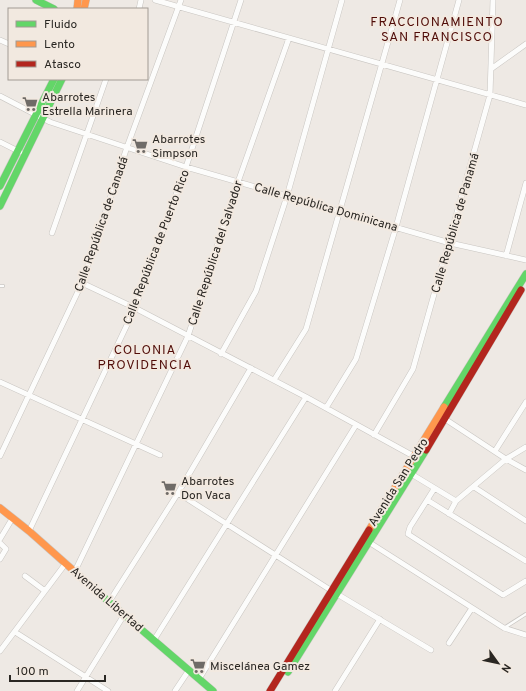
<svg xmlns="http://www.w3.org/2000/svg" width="526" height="691" viewBox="0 0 526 691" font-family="Overpass,sans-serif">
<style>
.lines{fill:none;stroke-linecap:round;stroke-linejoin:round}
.lane-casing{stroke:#c8c5c1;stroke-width:4}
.street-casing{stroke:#c8c5c1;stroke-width:6}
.fast-casing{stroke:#c8c5c1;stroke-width:8}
.slow-casing{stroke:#c8c5c1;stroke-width:8}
.jam-casing{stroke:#c8c5c1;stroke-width:8}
.lane{stroke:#fcfcfb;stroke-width:2.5}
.street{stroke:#fcfcfb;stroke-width:5}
.fast{stroke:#63d668;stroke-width:7}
.slow{stroke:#ff974d;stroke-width:7}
.jam{stroke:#b3261e;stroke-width:7}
.labels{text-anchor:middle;stroke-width:4;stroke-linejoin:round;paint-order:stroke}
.poi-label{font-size:12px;fill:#2a2723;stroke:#f2e9e0;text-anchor:start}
.street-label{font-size:12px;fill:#2a2723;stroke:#f2e9e0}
.neighbourhood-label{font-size:13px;letter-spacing:1px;fill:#500c08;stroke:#f2e9e0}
</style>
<rect width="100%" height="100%" fill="#eee9e4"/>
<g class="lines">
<defs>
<path id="lane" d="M0 286H3
M504 628 526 614"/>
<path id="street" d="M155 0 526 105
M139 9 141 0
M0 40 9 44
M491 69 526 44
M0 96 50 122 186 167 450 243 526 260
M0 142 20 152
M52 233 106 79
M506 256 526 183
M82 283 135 308 306 397 417 458
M221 354 256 291 287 196 342 0
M274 380 306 329 400 0
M0 382 160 455
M326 408 356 359 396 227 459 0
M442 417 506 459 526 470
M374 435 413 369 490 95 493 0
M495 451 526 402
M0 456 82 283 127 147 181 0
M408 472 456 501 506 459 526 447
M474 487 526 521
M434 489 410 527 408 534 503 595 526 581
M178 493 332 591 431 650
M427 500 526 561
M449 514 456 501
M29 531 135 308 186 167 241 0
M0 539 12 519
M367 541 504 628 526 635
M0 543 6 549 0 559
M75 571 188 336 238 182 289 38
M25 576 45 591
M109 602 178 493 251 368
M15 632 108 691
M154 640 306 397
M449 643 472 608
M0 651 66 563
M199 679 356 425
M77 691 124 615
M175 691 189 670
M335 691 380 619"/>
<path id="fast" d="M36 0 54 9
M0 186 54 79
M0 206 62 79
M444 407 526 274
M101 595 213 691
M288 672 426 450"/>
<path id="slow" d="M77 9 78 0
M84 9 86 0
M0 508 29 531 101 595
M369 530 444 407"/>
<path id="jam" d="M426 450 521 290
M270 691 369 530"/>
</defs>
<use href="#lane" class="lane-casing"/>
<use href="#street" class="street-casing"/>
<use href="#fast" class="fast-casing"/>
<use href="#slow" class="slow-casing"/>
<use href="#jam" class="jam-casing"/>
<use href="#lane" class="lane"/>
<use href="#street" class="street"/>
<use href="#fast" class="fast"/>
<use href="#slow" class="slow"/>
<use href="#jam" class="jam"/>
</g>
<defs>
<symbol id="supermarket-bare" viewBox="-9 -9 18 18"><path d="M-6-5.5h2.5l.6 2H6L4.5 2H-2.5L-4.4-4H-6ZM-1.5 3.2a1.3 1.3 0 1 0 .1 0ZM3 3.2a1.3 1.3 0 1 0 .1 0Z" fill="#6f6b67" stroke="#f2e9e0" stroke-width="2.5" paint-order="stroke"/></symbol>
</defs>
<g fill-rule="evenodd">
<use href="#supermarket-bare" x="19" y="93" width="22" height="22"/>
<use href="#supermarket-bare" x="129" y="135" width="22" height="22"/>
<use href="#supermarket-bare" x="158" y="477" width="22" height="22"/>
<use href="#supermarket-bare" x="187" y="655" width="22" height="22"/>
</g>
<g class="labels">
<g class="poi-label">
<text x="42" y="101">Abarrotes<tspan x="42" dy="14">Estrella Marinera</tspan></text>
<text x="152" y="143">Abarrotes<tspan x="152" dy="14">Simpson</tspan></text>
<text x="181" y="485">Abarrotes<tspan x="181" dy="14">Don Vaca</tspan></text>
<text x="210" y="670">Miscelánea Gamez</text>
</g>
<g class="street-label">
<text transform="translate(326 207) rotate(16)" y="4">Calle República Dominicana</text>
<text transform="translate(455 223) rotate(-74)" y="4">Calle República de Panamá</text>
<text transform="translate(101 224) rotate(-71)" y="4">Calle República de Canadá</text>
<text transform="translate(156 247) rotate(-69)" y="4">Calle República de Puerto Rico</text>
<text transform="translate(215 253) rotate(-72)" y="4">Calle República del Salvador</text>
<text transform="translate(398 482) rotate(-58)" y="4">Avenida San Pedro</text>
<text transform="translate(107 599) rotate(41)" y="4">Avenida Libertad</text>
</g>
<g class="neighbourhood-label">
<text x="437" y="26">FRACCIONAMIENTO<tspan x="437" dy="15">SAN FRANCISCO</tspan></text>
<text x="145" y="354">COLONIA<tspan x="145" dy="15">PROVIDENCIA</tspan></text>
</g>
</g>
<rect x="8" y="8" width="140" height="72" fill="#f2e9e0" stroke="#a29b94"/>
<rect x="16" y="21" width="20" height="6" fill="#63d668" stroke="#a29b94"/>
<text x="44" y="28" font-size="12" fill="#2a2723">Fluido</text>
<rect x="16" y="41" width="20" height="6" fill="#ff974d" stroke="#a29b94"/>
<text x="44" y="48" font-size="12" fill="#2a2723">Lento</text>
<rect x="16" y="61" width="20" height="6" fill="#b3261e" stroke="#a29b94"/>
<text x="44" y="68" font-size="12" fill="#2a2723">Atasco</text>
<g transform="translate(498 663) rotate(123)" stroke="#f2e9e0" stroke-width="3" paint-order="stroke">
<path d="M0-3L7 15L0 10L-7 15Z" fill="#2a2723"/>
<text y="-6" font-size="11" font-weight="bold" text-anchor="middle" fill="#2a2723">N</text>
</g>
<path d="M10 675v6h95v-6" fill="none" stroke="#2a2723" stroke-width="2"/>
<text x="16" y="675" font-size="12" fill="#2a2723" stroke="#f2e9e0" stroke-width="3" paint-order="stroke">100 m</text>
</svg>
